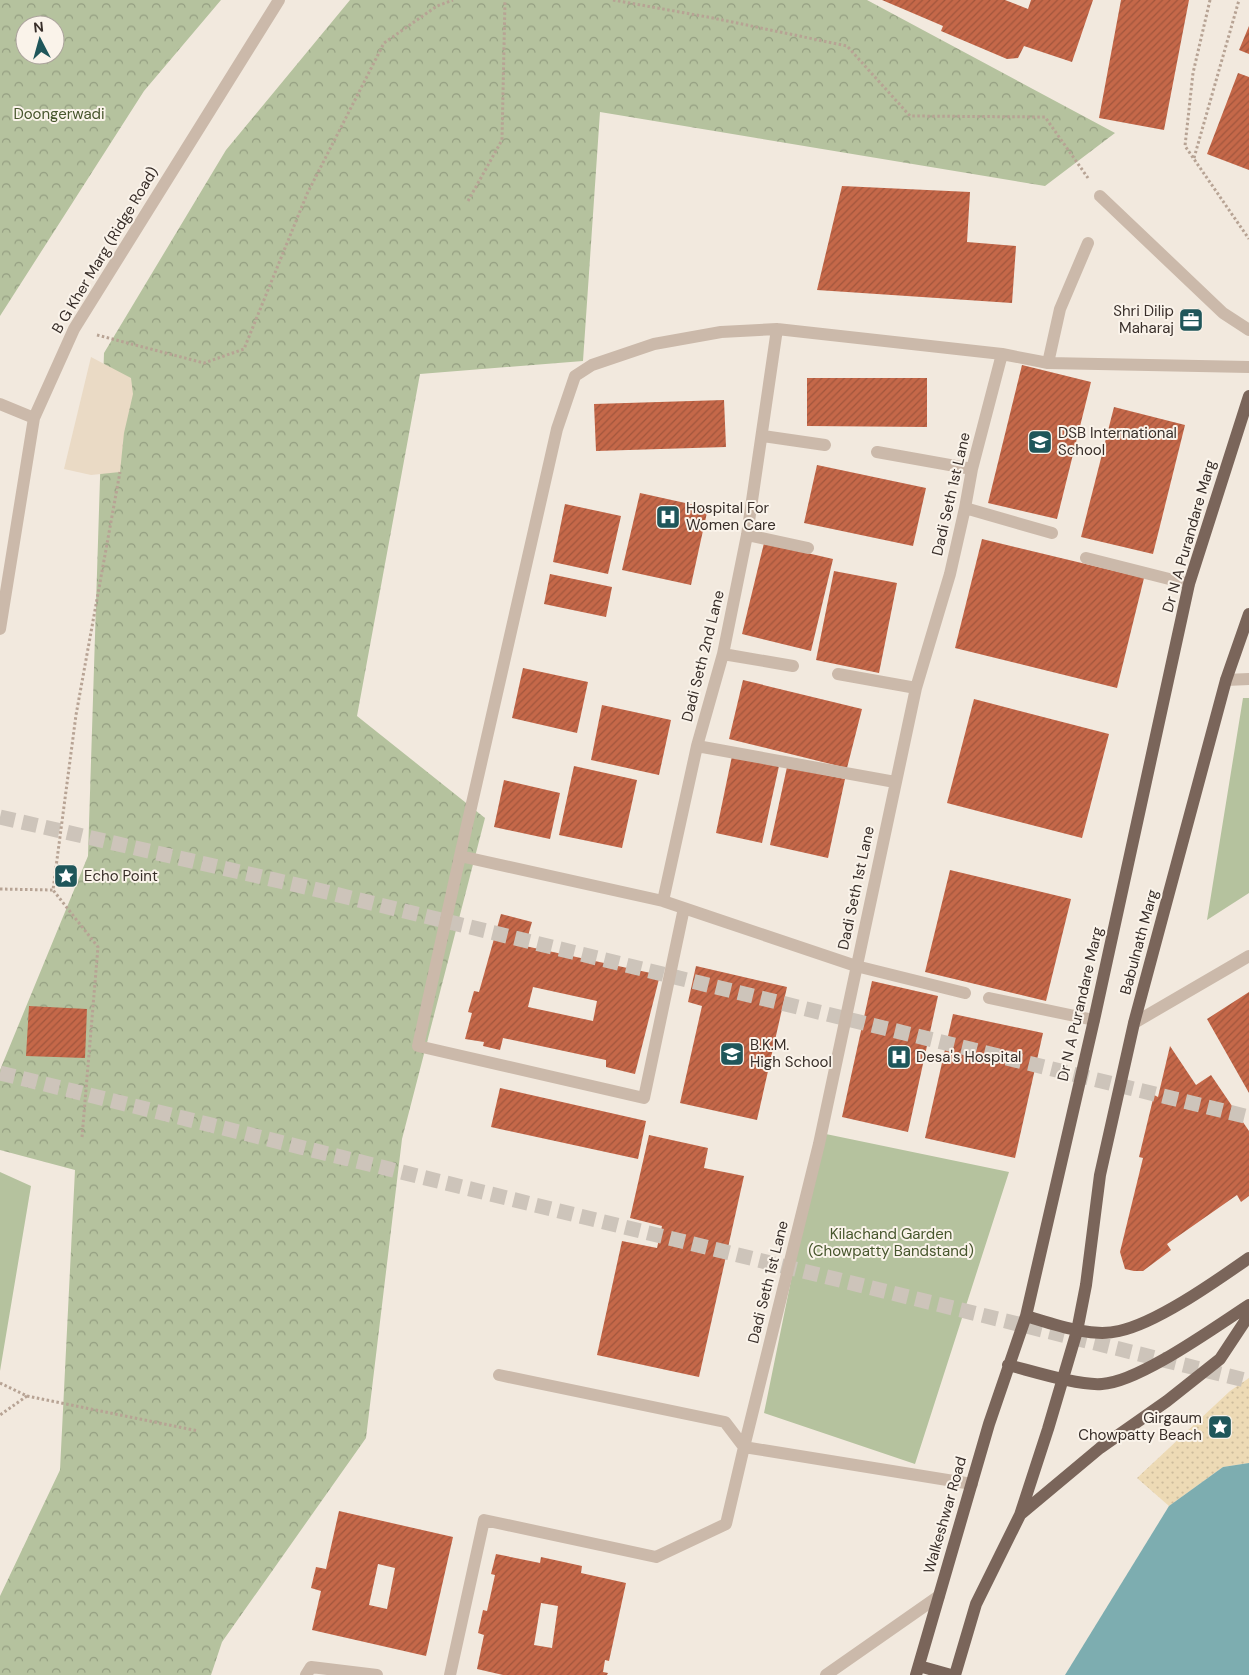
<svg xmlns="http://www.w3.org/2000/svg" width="1249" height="1675" viewBox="0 0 1249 1675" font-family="'DM Sans',sans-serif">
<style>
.forest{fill:url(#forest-crowns);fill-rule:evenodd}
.sand{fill:url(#sand-dots)}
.park{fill:#b5c29e}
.plaza{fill:#eadac5}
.water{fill:#7dadb0}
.building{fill:url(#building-hatch);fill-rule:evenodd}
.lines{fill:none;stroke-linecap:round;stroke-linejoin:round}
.highway-tunnel{stroke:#cdc4ba;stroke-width:15;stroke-dasharray:15 8;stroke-linecap:butt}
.path{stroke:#b7a394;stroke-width:3;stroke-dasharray:2.5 2.5;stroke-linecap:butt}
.minor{stroke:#cbb9aa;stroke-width:12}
.major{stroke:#7a655a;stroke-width:12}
.labels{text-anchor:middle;stroke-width:4;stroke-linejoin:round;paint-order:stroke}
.park-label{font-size:15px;fill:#47562d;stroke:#faf3ea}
.street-label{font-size:15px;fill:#382e29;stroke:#faf3ea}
.poi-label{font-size:15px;fill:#382e29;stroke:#faf3ea;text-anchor:start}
</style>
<defs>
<pattern id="forest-crowns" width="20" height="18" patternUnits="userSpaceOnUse" patternTransform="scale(1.25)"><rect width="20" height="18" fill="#b5c29e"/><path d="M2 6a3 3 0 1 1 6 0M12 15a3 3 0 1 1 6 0" fill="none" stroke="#949e81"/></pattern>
<pattern id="sand-dots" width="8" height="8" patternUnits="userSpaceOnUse" patternTransform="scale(1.25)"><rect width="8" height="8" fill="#eddab5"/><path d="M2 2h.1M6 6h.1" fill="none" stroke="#ccbb9c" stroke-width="1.8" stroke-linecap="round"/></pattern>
<pattern id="building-hatch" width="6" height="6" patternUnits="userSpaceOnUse" patternTransform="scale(1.25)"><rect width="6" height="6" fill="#c56849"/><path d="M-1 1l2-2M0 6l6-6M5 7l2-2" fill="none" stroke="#a1563d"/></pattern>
</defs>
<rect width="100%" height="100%" fill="#f2e9de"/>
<path class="forest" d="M0 0H221L144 91 0 316ZM25 25H55V55H25Z
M350 0H867L1115 133 1045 186 600 112 583 361 420 374 357 716 485 818 402 1139 366 1438 222 1642 211 1675H0V1596L60 1470 75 1170 0 1150V1070L88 856 104 353 226 150Z"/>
<path class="sand" d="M1249 1378V1463L1223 1467 1169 1506 1137 1478 1230 1391Z"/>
<path class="park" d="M1243 698H1249V893L1207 920Z
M821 1133 1009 1172 915 1464 764 1413Z
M0 1172 31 1186 0 1371Z"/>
<path class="plaza" d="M91 357 131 378 133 394 124 433 120 472 91 475 64 469Z"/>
<path class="water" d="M1249 1463V1675H1065L1169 1506 1223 1467Z"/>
<path class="building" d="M882 0H1005L1028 9 1031 0H1093L1072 62 1024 46 1018 58 1007 59 941 31 943 26Z
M1121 0H1189L1164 130 1099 118Z
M1249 26V54L1239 50Z
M1238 73 1249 77V170L1207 154Z
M842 186 970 192 967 242 1016 246 1012 303 817 290Z
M1022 365 1091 382 1057 519 988 503Z
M807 378H927V427L807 426Z
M724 400 726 447 596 451 594 404Z
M1114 407 1185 425 1153 554 1081 537Z
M817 465 926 488 913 546 804 523Z
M640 493 708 508 691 585 622 570Z
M565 504 621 516 608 574 553 562Z
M982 539 1144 578 1117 688 955 648Z
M764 543 833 559 811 651 742 634Z
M834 571 897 583 879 673 816 660Z
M550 574 612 587 606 617 544 604Z
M523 668 588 682 577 733 512 718Z
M743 680 862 709 847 768 729 739Z
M974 699 1109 734 1082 838 947 803Z
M602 705 671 720 659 775 591 760Z
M732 756 779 766 762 843 716 833Z
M574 766 637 780 622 848 559 835Z
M787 767 845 779 828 858 770 845Z
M504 780 560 793 550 839 494 827Z
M950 870 1071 899 1046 1001 925 972Z
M501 914 532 922 525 946 660 975 635 1074 606 1067V1060L503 1038 500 1050 483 1046 484 1042 465 1039 472 1013 468 1012 474 991 479 992ZM533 987 597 1001 593 1021 528 1007Z
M696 966 787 987 757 1120 680 1103 702 1006 688 1002Z
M872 981 938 996 908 1132 842 1117Z
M1249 992V1093L1207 1019Z
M29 1006 87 1009 85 1058 26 1056Z
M953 1014 1043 1033 1015 1158 925 1138Z
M1170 1046 1196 1085 1211 1075 1249 1131V1196L1241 1202 1237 1195 1167 1244 1171 1250 1143 1271H1134L1125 1269 1120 1252 1143 1158 1139 1157 1154 1095 1158 1097Z
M500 1088 646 1121 638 1159 491 1127Z
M649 1135 708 1148 704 1168 744 1176 699 1377 597 1355 622 1241 657 1248 662 1226 630 1218Z
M339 1511 453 1537 426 1656 312 1630 321 1591 311 1588 316 1567 326 1569ZM378 1564 395 1568 387 1609 369 1605Z
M496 1554 540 1563 541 1557 582 1566 581 1573 626 1583 609 1661 605 1660 603 1672 608 1673 607 1675H503L477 1669 484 1635 478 1633 483 1610 487 1611 495 1575 491 1574ZM541 1603 558 1606 552 1648 534 1645Z"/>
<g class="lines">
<path class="highway-tunnel" d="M0 817 310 888 1249 1117
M0 1073 1249 1381"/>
<path class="path" d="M613 0 713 18 847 46 910 116 1045 117 1088 178
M1210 0 1193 73 1185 146 1249 239
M1194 158 1239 0
M468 201 502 140 505 0
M97 335 204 363 244 349 307 194 384 43 437 6 453 0
M0 889 53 890
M82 1137 98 947 53 890 76 715 120 472
M0 1383 27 1396 0 1415
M27 1396 198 1431"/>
<path class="minor" d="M1100 196 1223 313 1249 330
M1048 363 1060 309 1088 243
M0 404 34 418
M763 436 825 445
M877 452 972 469
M965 508 1052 533
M747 535 808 548
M1086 558 1189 584
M0 629 34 418 74 329 279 0
M723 654 793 666
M838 674 916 688
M1226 680 1249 679
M697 746 895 782
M460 856 557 429 575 376 592 365 654 344 721 332 777 329 1002 354 1048 363 1249 367
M663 901 697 746 723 654 747 535 777 329
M684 908 644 1098 418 1046 460 856 663 901 856 966 965 993
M989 998 1094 1020
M1134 1023 1249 956
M972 1484 744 1447 819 1144 916 688 950 574 965 508 972 469 1002 354
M306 1675 311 1667 377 1675
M450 1675 484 1520 656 1557 726 1524 744 1447 725 1422 499 1375
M826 1675 939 1596"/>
<path class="major" d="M1026 1316C1053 1324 1091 1338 1119 1331 1157 1323 1216 1281 1249 1258
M1008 1365C1032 1371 1079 1386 1102 1384 1139 1382 1215 1327 1249 1305
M1021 1514 1100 1448 1167 1401 1220 1359 1249 1315
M919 1666 951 1675
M916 1675 989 1424 1026 1316 1094 1020 1189 584 1249 396
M955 1675 976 1604 1020 1515 1048 1429 1077 1331 1086 1285 1100 1175 1134 1023 1226 680 1249 614"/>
</g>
<defs>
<symbol id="office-square" viewBox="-11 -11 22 22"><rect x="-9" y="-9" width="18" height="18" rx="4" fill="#1f565a" stroke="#faf3ea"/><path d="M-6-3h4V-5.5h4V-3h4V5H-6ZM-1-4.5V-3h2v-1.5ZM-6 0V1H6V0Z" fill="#fff"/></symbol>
<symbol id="school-square" viewBox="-11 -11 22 22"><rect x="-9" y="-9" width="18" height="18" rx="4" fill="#1f565a" stroke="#faf3ea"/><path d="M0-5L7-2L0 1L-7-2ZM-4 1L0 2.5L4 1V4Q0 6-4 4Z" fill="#fff"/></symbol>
<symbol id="hospital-square" viewBox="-11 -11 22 22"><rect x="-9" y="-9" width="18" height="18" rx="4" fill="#1f565a" stroke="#faf3ea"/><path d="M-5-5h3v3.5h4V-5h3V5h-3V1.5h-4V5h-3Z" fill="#fff"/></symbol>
<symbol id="sight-square" viewBox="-11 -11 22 22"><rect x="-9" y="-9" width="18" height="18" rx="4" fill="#1f565a" stroke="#faf3ea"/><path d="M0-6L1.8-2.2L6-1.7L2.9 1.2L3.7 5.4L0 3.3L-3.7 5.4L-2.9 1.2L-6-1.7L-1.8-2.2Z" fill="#fff"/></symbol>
</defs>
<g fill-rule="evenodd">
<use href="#office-square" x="1177" y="306" width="28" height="28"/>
<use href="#school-square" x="1026" y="428" width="28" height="28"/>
<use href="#hospital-square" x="654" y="503" width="28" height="28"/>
<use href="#sight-square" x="52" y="862" width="28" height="28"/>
<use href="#school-square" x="718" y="1040" width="28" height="28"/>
<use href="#hospital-square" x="885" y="1043" width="28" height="28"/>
<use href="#sight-square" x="1206" y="1413" width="28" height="28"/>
</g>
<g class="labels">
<g class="park-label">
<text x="59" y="119">Doongerwadi</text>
<text x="891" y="1239">Kilachand Garden<tspan x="891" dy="17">(Chowpatty Bandstand)</tspan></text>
</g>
<g class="street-label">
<text transform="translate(105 250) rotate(-59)" y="5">B G Kher Marg (Ridge Road)</text>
<text transform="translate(951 494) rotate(-77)" y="5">Dadi Seth 1st Lane</text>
<text transform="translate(1189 536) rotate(-74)" y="5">Dr N A Purandare Marg</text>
<text transform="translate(703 656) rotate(-76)" y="5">Dadi Seth 2nd Lane</text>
<text transform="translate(856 888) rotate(-78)" y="5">Dadi Seth 1st Lane</text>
<text transform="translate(1139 942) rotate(-75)" y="5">Babulnath Marg</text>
<text transform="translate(1080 1004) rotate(-77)" y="5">Dr N A Purandare Marg</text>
<text transform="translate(768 1282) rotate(-76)" y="5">Dadi Seth 1st Lane</text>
<text transform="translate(945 1515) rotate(-74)" y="5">Walkeshwar Road</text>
</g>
<g class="poi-label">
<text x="1174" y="316" text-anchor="end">Shri Dilip<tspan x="1174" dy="17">Maharaj</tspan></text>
<text x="1058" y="438">DSB International<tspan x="1058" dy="17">School</tspan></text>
<text x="686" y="513">Hospital For<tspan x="686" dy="17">Women Care</tspan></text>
<text x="84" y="881">Echo Point</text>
<text x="750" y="1050">B.K.M.<tspan x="750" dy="17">High School</tspan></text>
<text x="916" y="1062">Desa's Hospital</text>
<text x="1202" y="1423" text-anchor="end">Girgaum<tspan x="1202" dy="17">Chowpatty Beach</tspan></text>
</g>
</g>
<g transform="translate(40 40) rotate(354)"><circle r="24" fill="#faf3ea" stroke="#aca49d"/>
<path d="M0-4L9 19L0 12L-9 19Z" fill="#1f565a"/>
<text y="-8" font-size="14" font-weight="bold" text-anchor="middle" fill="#382e29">N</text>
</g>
</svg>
